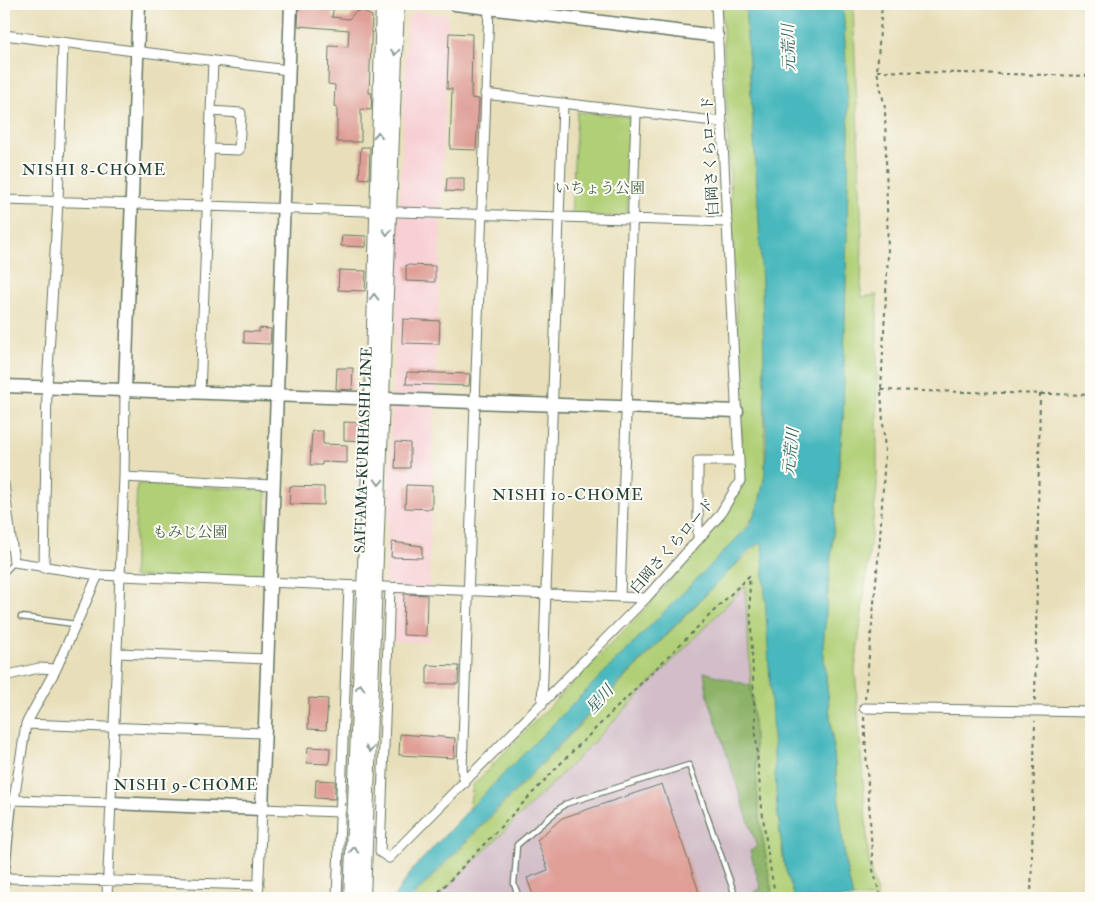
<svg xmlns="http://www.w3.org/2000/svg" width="1095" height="902" viewBox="0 0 1095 902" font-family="'IM FELL Double Pica','Noto Serif JP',serif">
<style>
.built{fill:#f7cfd4}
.industrial{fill:#d2bdc8}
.green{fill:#b0cf76;stroke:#688655}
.forest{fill:#8cb267;stroke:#56784e}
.water{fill:#48b8be;stroke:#347a79}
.building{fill:#df9f97}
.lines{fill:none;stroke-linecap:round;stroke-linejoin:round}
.lane-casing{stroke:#657663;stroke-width:7}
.street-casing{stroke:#657663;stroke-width:11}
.secondary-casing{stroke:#657663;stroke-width:15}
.primary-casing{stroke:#657663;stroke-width:16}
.path{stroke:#657663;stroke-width:2;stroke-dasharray:4 4;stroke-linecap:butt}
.lane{stroke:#fff;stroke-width:4.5}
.street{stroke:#fff;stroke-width:9}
.secondary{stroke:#fff;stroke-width:12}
.primary{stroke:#fff;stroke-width:14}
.oneway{stroke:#8f9e9a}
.labels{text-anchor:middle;stroke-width:4;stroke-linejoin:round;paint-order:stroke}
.street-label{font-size:15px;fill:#1f3d34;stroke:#fdfcf7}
.park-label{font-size:15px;fill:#436244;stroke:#fdfcf7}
.water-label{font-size:16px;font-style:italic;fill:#2b625d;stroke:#fdfcf7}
.neighbourhood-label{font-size:16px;letter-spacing:1px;fill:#1f3d34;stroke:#fdfcf7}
</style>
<rect width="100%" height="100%" fill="#fdfcf7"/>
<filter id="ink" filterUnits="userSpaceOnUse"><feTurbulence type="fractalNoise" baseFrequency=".02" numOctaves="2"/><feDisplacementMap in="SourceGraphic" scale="10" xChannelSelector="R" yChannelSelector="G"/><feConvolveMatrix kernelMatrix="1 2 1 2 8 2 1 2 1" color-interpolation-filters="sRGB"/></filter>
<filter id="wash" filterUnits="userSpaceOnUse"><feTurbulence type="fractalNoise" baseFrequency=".0096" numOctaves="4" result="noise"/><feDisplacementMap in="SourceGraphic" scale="20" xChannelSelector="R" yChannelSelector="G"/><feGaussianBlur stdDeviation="1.12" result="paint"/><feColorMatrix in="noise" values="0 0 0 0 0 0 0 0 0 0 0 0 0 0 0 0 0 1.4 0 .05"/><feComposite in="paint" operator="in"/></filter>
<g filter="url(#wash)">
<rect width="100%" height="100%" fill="#e8dfba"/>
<path class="built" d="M417 11 448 15 427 642 392 641 395 584 385 583 407 19Z"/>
<path class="industrial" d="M745 585 752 718 768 878 773 898H437L576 760Z"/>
<path class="green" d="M722 4H745L763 273 765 474 758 508 741 535 468 814 473 785 643 611 721 523 744 482Z
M843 4H853L862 238 861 297 877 295V487L855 670 869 865 878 898H853L845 862 823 647 843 419 849 130Z
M577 112 631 117 627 217 571 216Z
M137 484 266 490V578L133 577Z
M763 541 777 806 784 864 795 898H773L759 817 745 586 576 760 437 898H413L725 575Z"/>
<path class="forest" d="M704 672 751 686 759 817 773 898H758L755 891 761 889 750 851 757 847 708 697Z"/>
<path class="water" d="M745 4H843L849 130 843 419 823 647 845 862 853 898H795L784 864 777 806 762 542 752 548 686 614 411 898H393L414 868 478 800 749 526C774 481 765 424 764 374 763 250 753 127 745 4Z"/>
<g id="blocks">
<path class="building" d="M299 5H334L332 17 349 19 354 13 360 10 372 16 369 93H372L371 110 361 109V142H337V108L334 107 335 85 328 84 329 46 348 47 349 30 298 26Z
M449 33 472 34 471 98 479 99 476 150 450 149 452 89H447Z
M361 147H370L369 179 359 178Z
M447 178H464V192L446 191Z
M342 235 366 236V247L341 246Z
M406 265 435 266V282L406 281Z
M339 270 366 271 365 291 338 290Z
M403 319 440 321 439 344 402 343Z
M259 328 271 329 270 344 244 343V331L259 332Z
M337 368H353L352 390 336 389Z
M407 372 470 374 469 386 406 384Z
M344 422 362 423V441L344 440Z
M312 431H323V444L347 445V463L322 462V465H310Z
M396 442 410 443V468H395Z
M406 485 432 486V509L405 508Z
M290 486 324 487V505L289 504Z
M392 542 422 546V558L391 557Z
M404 594 427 595 426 636 403 635Z
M427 665 459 666 458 684H427Z
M309 698 328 699 326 730 308 729Z
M400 734 455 738 454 758 399 755Z
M308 747 330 748 329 764 307 763Z
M316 780 335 781V799L315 798Z
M662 784 701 898H534L527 878 548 870 537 840 562 818Z"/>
</g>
</g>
<g filter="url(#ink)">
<use href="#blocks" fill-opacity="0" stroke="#657663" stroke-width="1"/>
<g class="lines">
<defs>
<path id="lane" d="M4 573 14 562
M21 617 75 624
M4 898 14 800
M519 898 514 884 517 845 565 804 689 765 736 898"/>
<path id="street" d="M4 35 288 70
M485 94 722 122
M210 149 239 150 241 113 211 111
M4 200 728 222
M200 393 213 61
M124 477 273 485
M4 484 14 562 98 575 646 598
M698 540V461H739
M44 568 47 387 58 201 63 43
M98 575 56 669 26 724 14 800 111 803
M390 588 380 852 389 858 646 598 719 516 740 481 716 4
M620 597 636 112
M117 653 267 659
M4 676 39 668 56 669
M542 705 563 104
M864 708 1091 712
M26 724 264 733
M465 783 462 770 489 8
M7 878 259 885
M107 898 124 477 125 390
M258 898 262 809 340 812
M337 898 349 586"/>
<path id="secondary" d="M455 4 717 36
M4 386 737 411
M125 390 139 4
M111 803 262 809 291 4"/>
<path id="primary" d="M351 898 372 400 383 4
M363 898 397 4"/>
</defs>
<use href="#lane" class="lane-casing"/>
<use href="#street" class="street-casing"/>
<use href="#secondary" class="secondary-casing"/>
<use href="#primary" class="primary-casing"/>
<path class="path" d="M877 71 1091 76
M881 390 1091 395
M865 699 880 539 885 453 881 390 888 255 885 108 877 71 882 4
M1035 701 1040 394
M864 717 873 870 881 898
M433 898 563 761 749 576C754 683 754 792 776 898
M1031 898 1035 721"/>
<use href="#lane" class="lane"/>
<use href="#street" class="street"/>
<use href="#secondary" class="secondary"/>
<use href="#primary" class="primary"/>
</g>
<defs><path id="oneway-chevron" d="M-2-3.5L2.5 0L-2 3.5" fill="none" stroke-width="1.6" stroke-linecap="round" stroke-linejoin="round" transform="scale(1.25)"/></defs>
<g class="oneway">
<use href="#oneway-chevron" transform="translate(395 52) rotate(93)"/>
<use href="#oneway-chevron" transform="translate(378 135) rotate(-89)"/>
<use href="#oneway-chevron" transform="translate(387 232) rotate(92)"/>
<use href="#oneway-chevron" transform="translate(374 297) rotate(-89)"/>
<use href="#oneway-chevron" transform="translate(379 482) rotate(92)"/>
<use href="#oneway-chevron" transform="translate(360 687) rotate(-88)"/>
<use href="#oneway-chevron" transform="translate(370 749) rotate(92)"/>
<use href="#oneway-chevron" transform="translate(354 850) rotate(-87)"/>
</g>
</g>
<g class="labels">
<g class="street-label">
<text transform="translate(710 156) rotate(-93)" y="5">白岡さくらロード</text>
<text transform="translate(363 450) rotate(-88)" y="5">SAITAMA-KURIHASHI LINE</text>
<text transform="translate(672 546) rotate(-49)" y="5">白岡さくらロード</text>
</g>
<g class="park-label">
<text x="600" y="193">いちょう公園</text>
<text x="190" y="537">もみじ公園</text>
</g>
<g class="water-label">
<text transform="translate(788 48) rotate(-92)" y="6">元荒川</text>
<text transform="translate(790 452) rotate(-84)" y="6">元荒川</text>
<text transform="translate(599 699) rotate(-48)" y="6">星川</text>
</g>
<g class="neighbourhood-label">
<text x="94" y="175">NISHI 8-CHOME</text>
<text x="568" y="500">NISHI 10-CHOME</text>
<text x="186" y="790">NISHI 9-CHOME</text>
</g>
</g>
<rect width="1095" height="902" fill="none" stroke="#fdfcf7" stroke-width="20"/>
</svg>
